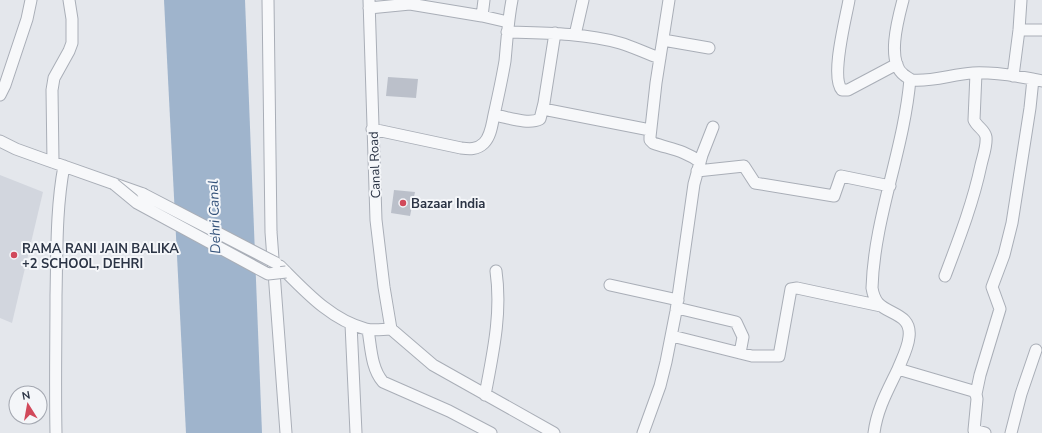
<svg xmlns="http://www.w3.org/2000/svg" width="1042" height="433" viewBox="0 0 1042 433" font-family="'Nunito Sans',sans-serif">
<style>
.built{fill:#d2d6de}
.water{fill:#9fb4cc}
.building{fill:#bbc0ca}
.lines{fill:none;stroke-linecap:round;stroke-linejoin:round}
.minor-casing{stroke:#a9aeb7;stroke-width:13}
.minor{stroke:#f7f8fa;stroke-width:11}
.minor-bridge-casing{stroke:#a9aeb7;stroke-width:13;stroke-linecap:butt}
.minor-bridge{stroke:#f7f8fa;stroke-width:11}
.poi-dot{fill:#d1495b;stroke:#f4f6f9;stroke-width:1.5}
.labels{text-anchor:middle;stroke-width:4;stroke-linejoin:round;paint-order:stroke}
.street-label{font-size:13px;fill:#2b3445;stroke:#f4f6f9}
.poi-label{font-size:13px;font-weight:bold;fill:#2b3445;stroke:#f4f6f9;text-anchor:start}
.water-label{font-size:14px;font-style:italic;fill:#34527a;stroke:#f4f6f9}
</style>
<rect width="100%" height="100%" fill="#e4e7ec"/>
<path class="built" d="M0 175 43 192 12 323 0 318Z"/>
<path class="water" d="M164 0H245L262 433H186Z"/>
<path class="building" d="M388 77 418 79 416 98 386 96Z
M394 190 415 192 410 216 391 213Z"/>
<g class="lines">
<defs>
<path id="minor" d="M268 0 271 232 286 433
M369 0 376 220 384 287 391 329
M669 0 656 83 650 137V140L653 143C670 149 684 150 700 162
M849 0C846 18 830 77 842 90H848L897 64
M903 0C898 19 886 62 904 75 907 77 909 79 912 80 932 82 953 74 973 73 996 72 1019 76 1042 81
M369 8 410 4 482 16 508 22
M482 16 484 0
M1019 30H1042
M507 32C544 33 584 33 620 43 634 47 647 54 660 58
M575 35 583 0
M663 40 709 48
M1013 76 1019 30 1021 0
M910 79C904 150 874 218 872 288 873 294 874 298 878 303 889 315 912 314 909 337 908 348 902 359 898 369L973 391 976 394 977 399 974 430 985 433
M0 95 5 85 27 19 31 0
M543 109 650 130
M494 115C507 117 528 125 540 119L544 103 555 33
M372 129 461 148C469 149 477 150 484 143 491 136 492 124 494 115 498 97 502 79 505 61 507 40 508 20 512 0
M0 141 16 149 41 158 143 194
M53 162 52 90 54 78 69 51 72 43V19L69 0
M697 171 744 166 755 183 834 196 841 176 890 186
M280 266C305 291 331 320 366 329 374 331 383 329 391 329L433 365 554 433
M945 276C959 239 973 203 981 165 983 156 987 146 986 137 985 130 977 127 974 120L976 73
M610 285 678 300
M677 308 736 322 743 337 740 353
M351 324 356 433
M368 330C371 347 371 368 383 382L449 411 491 433
M672 336 752 356H779L791 289 797 288 881 306
M976 394 980 375 1000 309 992 287 1004 255 1012 223 1030 108 1033 79
M485 395C493 353 502 313 496 271
M56 433C55 387 56 342 56 296 57 252 56 208 64 166
M643 433 660 386 666 362 676 311 694 184 702 155 713 127
M874 433C877 409 888 390 898 369
M1011 433 1021 394 1036 350"/>
</defs>
<use href="#minor" class="minor-casing"/>
<use href="#minor" class="minor"/>
<defs>
<path id="minor-bridge" d="M114 184 137 203 268 274 286 272
M143 194 276 263"/>
</defs>
<use href="#minor-bridge" class="minor-bridge-casing"/>
<use href="#minor-bridge" class="minor-bridge"/>
</g>
<g class="poi-dot">
<circle cx="403" cy="203" r="4"/>
<circle cx="14" cy="255" r="4"/>
</g>
<g class="labels">
<g class="street-label">
<text transform="translate(374 165) rotate(-92)" y="5">Canal Road</text>
</g>
<g class="poi-label">
<text x="411" y="208">Bazaar India</text>
<text x="22" y="253">RAMA RANI JAIN BALIKA<tspan x="22" dy="15">+2 SCHOOL, DEHRI</tspan></text>
</g>
<g class="water-label">
<text transform="translate(214 217) rotate(-92)" y="5">Dehri Canal</text>
</g>
</g>
<g transform="translate(28 405) rotate(349)"><circle r="19" fill="#f4f6f9" stroke="#a4a8b1"/>
<path d="M0-3L7 15L0 10L-7 15Z" fill="#d1495b"/>
<text y="-6" font-size="11" font-weight="bold" text-anchor="middle" fill="#2b3445">N</text>
</g>
</svg>
